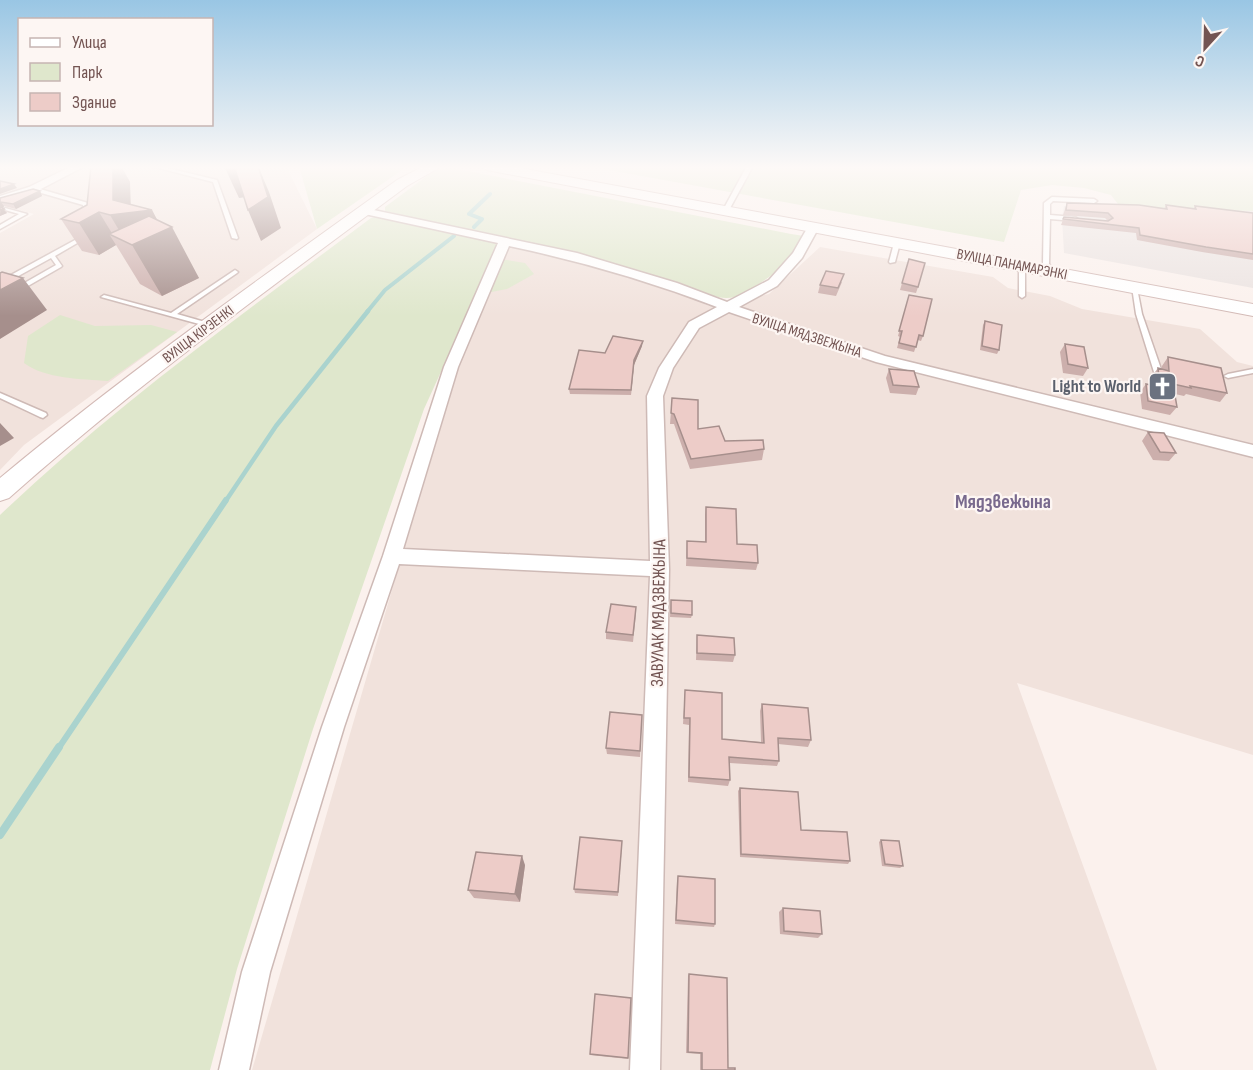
<svg xmlns="http://www.w3.org/2000/svg" width="1253" height="1070" viewBox="0 0 1253 1070" font-family="'Sofia Sans Condensed',sans-serif">
<style>
.residential{fill:#f1e2dc}
.industrial{fill:#ebe3e1}
.green{fill:#dfe7cc}
.lines{fill:none;stroke-linecap:round;stroke-linejoin:round}
.stream-far3{stroke:#aad3ce;stroke-width:4}
.stream-far2{stroke:#aad3ce;stroke-width:4.5}
.stream-far1{stroke:#aad3ce;stroke-width:6}
.stream{stroke:#aad3ce;stroke-width:8}
.lane-casing{stroke:#cebab6;stroke-width:3}
.street-casing{stroke:#cebab6;stroke-width:3}
.secondary-casing{stroke:#d3bab6;stroke-width:2}
.lane{fill:#fff;fill-rule:evenodd}
.street{fill:#fff;fill-rule:evenodd}
.secondary{fill:#fff;fill-rule:evenodd}
.wall{fill:#ccafac}
.shaded-wall{fill:#a68f8c}
.building{fill:#edccc8;stroke:#a68f8c;stroke-width:1.5}
.labels{text-anchor:middle;stroke-width:4.5;stroke-linejoin:round;paint-order:stroke}
.far-street-label{font-size:15px;fill:#735452;stroke:#fdf6f3}
.worship-label{font-size:18px;font-weight:bold;fill:#5b616d;stroke:#fdf6f3;text-anchor:end}
.street-label{font-size:18px;fill:#735452;stroke:#fdf6f3}
.neighbourhood-label{font-size:20px;font-weight:bold;fill:#796a8e;stroke:#fdf6f3}
</style>
<rect width="100%" height="100%" fill="#fbf1ed"/>
<path class="residential" d="M0 166H286L317 229 24 445 0 470V233L34 214 0 205Z
M508 246 579 261 672 289 709 306 769 294 820 247 993 277 1008 288 1050 296 1082 309 1200 329 1237 362 1253 366V755L1017 683 1157 1070H252L457 367Z"/>
<path class="industrial" d="M1064 206 1253 211V288L1064 253 1062 218Z"/>
<path class="green" d="M299 166H408L317 229Z
M587 166H1253V211L1121 208 1111 195 1084 188 1052 185 1021 190 1004 242Z
M452 168 791 234 804 236C798 245 793 256 786 264 779 271 744 295 734 297 721 301 706 292 693 292L573 255 385 211V207L435 170Z
M380 216 500 243 494 258 525 263 534 274 507 289 476 295 424 409 313 729 237 969 210 1070H0V515C115 405 244 313 371 218Z
M60 315 95 326 151 325 177 332 108 381C82 379 45 379 24 363L28 336Z"/>
<g class="lines">
<path class="stream-far3" d="M474 227 482 219 469 214 490 194
M367 312 385 290 454 236"/>
<path class="stream-far2" d="M225 502 276 426 368 311"/>
<path class="stream-far1" d="M58 749 226 500"/>
<path class="stream" d="M0 835 59 747"/>
<defs>
<path id="lane" d="M151 166H159L217 180 238 238 237 239 232 238 213 182Z
M747 166H753L729 210 724 211 723 210Z
M33 187 88 203 89 215 86 217 83 215V205L31 190 30 189Z
M1052 197 1094 199 1097 201 1094 203 1053 201 1050 204V215L1075 217 1078 219 1075 221 1050 219 1049 264 1055 272 1052 274 1050 273 1043 264 1044 203Z
M5 208 27 214 0 229V225L19 214 5 210Z
M80 233 85 234 79 242 55 256 62 266 61 267 0 302V297L56 265 51 258 2 285 0 286V281L75 240Z
M897 241 900 243 895 262 890 263 889 262 894 243Z
M1022 264 1025 266V296L1022 298 1019 296V266Z
M235 270 238 272 237 273 177 314 212 324V326L210 327 101 297 104 295 171 313Z
M1132 287 1137 288 1142 314 1162 372 1161 374H1158L1154 372 1136 314Z
M1253 369V373L1228 378 1224 376 1228 374Z
M0 393 46 413 47 415 43 418 40 417 0 398Z"/>
<path id="street" d="M72 166H85L37 191 0 202V196L29 187Z
M364 208 577 253 677 283 727 302 769 280 793 253 809 225H817L819 227 802 258 777 286 739 307 885 356 1253 445V457L876 362 729 312 699 328 673 368 663 396 669 569 660 1070H630L650 576 399 564 344 727 270 972 249 1070H219L242 972 322 727 383 556 444 367 498 243 360 213 358 211ZM509 246C580 261 649 281 717 307L689 322 659 368 647 396 650 561 403 549 458 367Z"/>
<path id="secondary" d="M424 166H442L407 186C271 287 135 386 9 498L0 501V478C127 372 262 277 397 180Z
M480 166H509L1253 304V316L487 170Z"/>
</defs>
<use href="#lane" class="lane-casing"/>
<use href="#street" class="street-casing"/>
<use href="#secondary" class="secondary-casing"/>
<use href="#lane" class="lane"/>
<use href="#street" class="street"/>
<use href="#secondary" class="secondary"/>
</g>
<path class="wall" d="M91 166H121L130 182V204L152 210 157 220 199 278 162 296 140 284 116 245 99 255 82 251 61 219 87 205Z
M40 191 42 196 16 209 4 206 3 208 7 213 0 216V198Z
M1067 203 1164 209 1166 205 1193 209 1195 206 1253 213V260L1202 252 1137 240 1136 233 1061 225 1064 217 1108 221 1105 218 1063 215Z
M909 259 918 287 916 293 900 290Z
M842 282 836 296 818 293 820 285Z
M908 300 923 336 921 341 918 340 914 352 897 348 900 337 898 336Z
M985 321 999 350 997 354 980 350 983 325Z
M1065 344 1088 368 1083 376 1063 373 1060 352Z
M642 346 634 365 631 395 570 394 569 389 605 353Z
M1168 357 1227 393 1220 402 1186 394 1184 396 1175 394 1177 407 1170 415 1142 409 1140 392 1146 384 1153 385 1152 376 1158 368 1162 369V366Z
M889 369 919 387 916 395 890 393 886 378Z
M672 398 698 429 725 441 764 449 762 460 690 469 674 424H670Z
M1148 432 1176 453 1169 461 1153 460 1142 441Z
M706 507 737 544 758 563 756 570 686 566 687 541 705 542V515Z
M671 600 692 615 691 618 670 617Z
M636 614 633 642 606 639V632Z
M697 635 735 655 733 662 696 660Z
M685 690 722 739 761 742 760 711 762 704 811 740 808 747 778 744 779 761 777 766 730 763V780L728 786 688 782 689 725 683 724Z
M642 715 640 757 607 754 606 748Z
M740 788 801 830 850 861 848 864 740 857 738 791Z
M881 840 903 866 900 868 882 866 879 842Z
M622 846 618 896 575 893 574 889Z
M525 865 520 902 474 898 468 890Z
M678 876 715 924 714 927 675 924 677 880Z
M783 908 822 934 818 938 780 934 779 912Z
M689 974 728 1068 735 1070H700V1054L686 1053 688 976Z
M631 998 628 1059 590 1055V1054Z"/>
<path class="shaded-wall" d="M113 166H121L130 182 131 212 152 210 163 231 172 227 199 278 162 296 132 245 126 242 110 215 113 200Z
M234 166 246 197 239 198 225 168Z
M258 166 269 192 281 228 261 241 248 210Z
M14 184 17 188 0 194V189Z
M40 191 42 196 16 209 13 204Z
M1 202 4 206 3 209 7 213 0 216Z
M99 212 113 235 109 234 116 245 99 255 79 223Z
M23 278 47 310 0 339V290Z
M643 341 642 346 634 365 631 395 634 360Z
M0 423 14 438 0 446Z
M522 856 525 865 520 902 515 894Z"/>
<path class="building" d="M91 166H113V200L152 210 110 215 99 212 79 223 61 219 87 205Z
M225 166H258L268 197 248 210 234 166 225 168Z
M0 181 14 184 0 189Z
M33 189 40 191 13 204 1 202 0 207 4 209 0 210V198Z
M1067 203 1139 205 1167 209 1166 205 1196 209 1195 206 1253 213V254L1206 247 1140 235 1139 228 1063 219 1064 217 1108 221 1113 218 1108 213 1066 210Z
M149 216 172 227 132 245 109 234Z
M909 259 925 263 918 287 902 283Z
M826 271 844 274 838 288 820 285Z
M2 272 23 278 0 290V273Z
M909 295 932 299 923 336 919 335 916 347 899 343 902 331H899Z
M985 321 1002 325 999 350 982 346Z
M613 336 643 341 634 360 631 390 569 389 579 350 605 353Z
M1065 344 1084 347 1088 368 1068 364Z
M1168 357 1221 368 1227 393 1190 386 1191 388 1173 384 1177 407 1148 401 1146 384 1160 387 1158 368 1169 371Z
M889 369 914 371 919 387 893 385Z
M672 398 698 400V429L719 426 725 441 763 440 764 449 691 459 674 414 671 413Z
M1148 432 1164 433 1176 453 1160 452Z
M706 507 736 509 737 544 757 545 758 563 687 558V541L706 542Z
M671 600 692 601V615L671 613Z
M611 604 636 607 633 635 606 632Z
M697 635 734 638 735 655 697 653Z
M685 690 722 693V739L764 743 762 704 808 708 811 740 778 738 779 761 729 757 730 780 689 777 690 718H684Z
M610 712 642 715 640 751 606 748Z
M740 788 798 792 801 830 847 832 850 861 741 854Z
M580 837 622 841 618 892 574 889Z
M881 840 899 841 903 866 885 864Z
M476 852 522 856 515 894 468 890Z
M678 876 715 879V924L676 920Z
M783 908 820 911 822 934 784 931Z
M689 974 727 978 728 1068H735V1070H702V1053L688 1052Z
M595 994 631 998 628 1058 590 1054Z"/>
<linearGradient id="sky" x2="0" y2="1"><stop stop-color="#99c6e4"/><stop offset="0.53" stop-color="#fdf9f7"/><stop offset="1" stop-color="#fdf9f7" stop-opacity="0"/></linearGradient>
<rect width="1253" height="316" fill="url(#sky)"/>
<defs>
<symbol id="church-square" viewBox="-11 -11 22 22"><rect x="-9" y="-9" width="18" height="18" rx="4" fill="#6b7280" stroke="#fdf6f3"/><path d="M-1.2-6h2.4v3.5h3.3v2.4h-3.3V6h-2.4V-.1h-3.3v-2.4h3.3Z" fill="#fff"/></symbol>
</defs>
<g fill-rule="evenodd">
<use href="#church-square" x="1146" y="370" width="33" height="33"/>
</g>
<g class="labels">
<g class="far-street-label">
<text transform="translate(1012 264) rotate(11)" y="5">ВУЛІЦА ПАНАМАРЭНКІ</text>
<text transform="translate(198 334) rotate(-37)" y="5">ВУЛІЦА КІРЭЕНКІ</text>
<text transform="translate(807 335) rotate(18)" y="5">ВУЛІЦА МЯДЗВЕЖЫНА</text>
</g>
<g class="worship-label">
<text x="1141" y="392">Light to World</text>
</g>
<g class="street-label">
<text transform="translate(658 613) rotate(-89)" y="6">ЗАВУЛАК МЯДЗВЕЖЫНА</text>
</g>
<g class="neighbourhood-label">
<text x="1003" y="508">Мядзвежына</text>
</g>
</g>
<rect x="18" y="18" width="195" height="108" fill="#fdf6f3" stroke="#c6b5b3" stroke-width="1.5"/>
<rect x="30" y="38" width="30" height="9" fill="#ffffff" stroke="#c6b5b3" stroke-width="1.5"/>
<text x="72" y="48" font-size="18" fill="#735452">Улица</text>
<rect x="30" y="63" width="30" height="18" fill="#dfe7cc" stroke="#c6b5b3" stroke-width="1.5"/>
<text x="72" y="78" font-size="18" fill="#735452">Парк</text>
<rect x="30" y="93" width="30" height="18" fill="#edccc8" stroke="#c6b5b3" stroke-width="1.5"/>
<text x="72" y="108" font-size="18" fill="#735452">Здание</text>
<g transform="translate(1205 48) rotate(202)" stroke="#fdf6f3" stroke-width="4.5" paint-order="stroke">
<path d="M0-4.5L10 22L0 15L-10 22Z" fill="#735452"/>
<text y="-9" font-size="16" font-weight="bold" text-anchor="middle" fill="#735452">С</text>
</g>
</svg>
